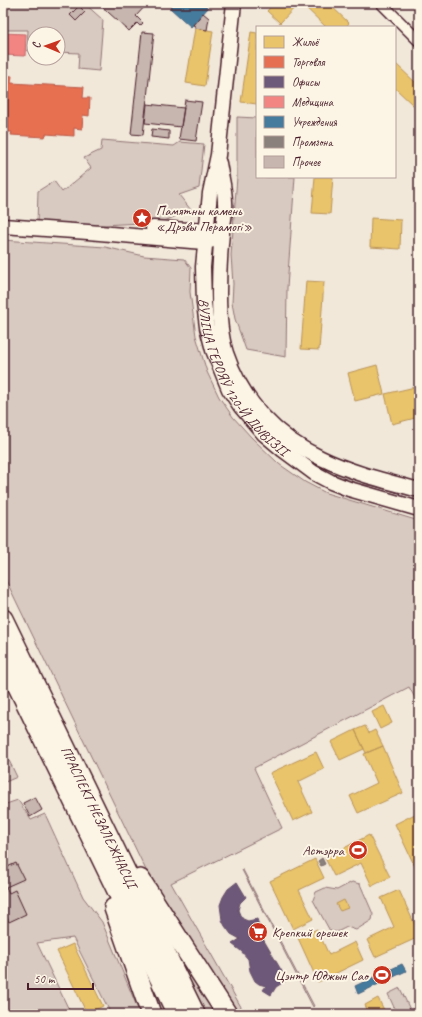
<svg xmlns="http://www.w3.org/2000/svg" width="422" height="1017" viewBox="0 0 422 1017" font-family="Caveat,sans-serif">
<style>
.green{fill:#d8cac0;stroke:#917476}
.homes{fill:#e9c46a;stroke:#b99257}
.shops{fill:#e76f51;stroke:#b85746}
.offices{fill:#6d597a;stroke:#624862}
.health{fill:#f28482;stroke:#c06668}
.public{fill:#457b9d;stroke:#465f7b}
.industry{fill:#8a817c;stroke:#776464}
.building{fill:#c7b6af;stroke:#4a1f2b}
.lines{fill:none;stroke-linecap:round;stroke-linejoin:round}
.street-casing{stroke:#4a1f2b;stroke-width:13}
.secondary-casing{stroke:#4a1f2b;stroke-width:17}
.highway-casing{stroke:#4a1f2b;stroke-width:22}
.street{stroke:#fcf5e5;stroke-width:10}
.secondary{stroke:#fcf5e5;stroke-width:14}
.highway{stroke:#fcf5e5;stroke-width:19}
.labels{text-anchor:middle;stroke-width:4;stroke-linejoin:round;paint-order:stroke}
.poi-label{font-size:14px;fill:#4a1f2b;stroke:#fcf5e5;text-anchor:start}
.street-label{font-size:14px;fill:#4a1f2b;stroke:#fcf5e5}
</style>
<rect width="100%" height="100%" fill="#f1e8da"/>
<filter id="ink" filterUnits="userSpaceOnUse"><feTurbulence type="fractalNoise" baseFrequency=".025" numOctaves="2"/><feDisplacementMap in="SourceGraphic" scale="8" xChannelSelector="R" yChannelSelector="G"/><feConvolveMatrix kernelMatrix="1 2 1 2 8 2 1 2 1" color-interpolation-filters="sRGB"/></filter>
<g filter="url(#ink)">
<path class="green" d="M3 3H84L103 20 99 71 78 69 79 53 58 52V34H34V51H27L28 30H3Z
M237 117 257 118V177H295L287 288 286 357 246 350 235 319 232 303 233 284 231 255 237 177Z
M102 140 174 146 180 142 204 144 199 188 179 195 191 210 162 222 82 226 37 224 38 191 54 181 62 192 91 168 84 158 101 150Z
M3 240 105 247 144 256 184 259 191 268 190 292 196 336 207 372 219 397 233 417 251 437 279 464 305 482 326 493 419 521V705L409 687 254 768 282 828 171 883 245 1014H236L157 893 3 574Z
M299 453 415 495 412 496 373 486 359 484 347 481 315 467Z
M3 748 17 777 3 783Z
M18 800 31 820 45 814 83 897 102 922 140 1014H111L73 938 37 943 71 1014H3V805Z
M242 870H243L314 1006 313 1007Z
M352 882 360 884 373 914 372 920 356 930 347 927 337 932 330 931 313 900 316 892 325 888 337 890Z
M154 910 221 1014H207Z
M136 941 169 1014H160Z
M400 988 412 1014H397L388 994Z"/>
<path class="homes" d="M274 3H299L280 23 267 11Z
M301 3H328L349 23 346 27H326Z
M195 28 213 31 205 86 186 83Z
M251 32 257 33V104L241 102Z
M395 63 419 86V101L414 106 395 88Z
M315 177H333L330 214 312 213Z
M371 218 401 220 400 249 370 247Z
M306 281 324 282 319 350 301 349Z
M377 365 384 394 355 401 348 373Z
M415 387 419 403V417L392 424 385 394Z
M384 706 392 723 380 729 372 712Z
M365 726 369 733 375 730 383 746 366 753 355 730Z
M355 730 364 749 340 760 331 742Z
M383 746 403 793 358 813 350 796 377 783 364 754Z
M316 752 324 769 298 782 312 812 293 821 270 773Z
M419 812V871H417L395 824Z
M369 835 390 877 372 886 361 863 334 876 325 858Z
M315 859 324 878 299 890 313 919 293 929 270 881Z
M399 890 419 934V937L375 957 367 940 394 927 381 898Z
M344 900 348 908 340 911 336 904Z
M317 929 329 955 355 942 363 960 318 982 298 938Z
M73 944 103 1006 87 1014 57 951Z
M378 998 386 1014H369L365 1005Z"/>
<path class="shops" d="M3 75 12 76 11 83 84 87 83 98H90L89 116 83 115 82 129 74 128V136L46 134 45 137 27 136 11 135 12 132H3Z"/>
<path class="offices" d="M237 882 246 897 240 903 238 910 240 915 243 919 248 921 257 919 263 939 287 980 276 987 271 995 263 990 266 986 259 984 255 981 250 971 248 959 241 951 232 944 240 939 231 934 225 926 222 920 220 905 223 897 228 889Z"/>
<path class="health" d="M3 33 26 34 25 56 3 55Z"/>
<path class="public" d="M175 3H202L208 8 191 27 170 8Z
M402 964 406 971 358 994 355 986Z"/>
<path class="industry" d="M322 858 325 864 321 866 318 861Z"/>
<path class="building" d="M98 3H148L136 16 143 23 140 26 137 23 129 31Z
M79 6 85 12 76 21 70 15Z
M203 13 209 18 207 30 195 28V26L193 25Z
M142 32 154 33 143 135 131 134Z
M185 100 202 102 196 141 179 139Z
M147 104 184 108 181 127 145 123Z
M152 129 169 131V139L151 137Z
M35 797 42 810 30 817 23 803Z
M16 863 24 879 6 887 9 893 15 890 26 914 9 922 3 909V869Z"/>
<g class="lines">
<defs>
<path id="street" d="M381 3 419 41"/>
<g id="secondary">
<path id="s1" d="M234 3 218 155 210 193 203 267 204 303 207 327 213 350 229 389 241 407 264 434 283 450 314 473 331 482 349 489 419 509"/>
<path d="M219 163C221 176 225 190 225 202 226 212 223 223 222 233 220 253 219 273 219 293 219 313 220 334 226 353 242 401 276 437 321 458 352 473 386 481 419 490"/>
<path d="M3 226 88 232 191 241 205 242 214 240"/>
<path d="M153 228 207 231 215 235"/>
</g>
<g id="highway">
<path id="s2" d="M3 619 195 1014"/>
<path d="M3 656 177 1014"/>
<path d="M140 879 227 1014"/>
<path d="M114 908 151 1014"/>
</g>
</defs>
<use href="#street" class="street-casing"/>
<use href="#secondary" class="secondary-casing"/>
<use href="#highway" class="highway-casing"/>
<use href="#street" class="street"/>
<use href="#secondary" class="secondary"/>
<use href="#highway" class="highway"/>
</g>
</g>
<defs>
<symbol id="sight-disc" viewBox="-11 -11 22 22"><circle r="9.5" fill="#c8321e" stroke="#fcf5e5"/><path d="M0-6L1.8-2.2L6-1.7L2.9 1.2L3.7 5.4L0 3.3L-3.7 5.4L-2.9 1.2L-6-1.7L-1.8-2.2Z" fill="#fff"/></symbol>
<symbol id="stadium-disc" viewBox="-11 -11 22 22"><circle r="9.5" fill="#c8321e" stroke="#fcf5e5"/><path d="M0-5a6.5 5 0 1 0 0 10a6.5 5 0 1 0 0-10ZM-3.5-1.8h7v3.6h-7Z" fill="#fff"/></symbol>
<symbol id="supermarket-disc" viewBox="-11 -11 22 22"><circle r="9.5" fill="#c8321e" stroke="#fcf5e5"/><path d="M-6-5.5h2.5l.6 2H6L4.5 2H-2.5L-4.4-4H-6ZM-1.5 3.2a1.3 1.3 0 1 0 .1 0ZM3 3.2a1.3 1.3 0 1 0 .1 0Z" fill="#fff"/></symbol>
</defs>
<g fill-rule="evenodd">
<use href="#sight-disc" x="131" y="207" width="22" height="22"/>
<use href="#stadium-disc" x="347" y="839" width="22" height="22"/>
<use href="#supermarket-disc" x="247" y="921" width="22" height="22"/>
<use href="#stadium-disc" x="371" y="964" width="22" height="22"/>
</g>
<g class="labels">
<g class="poi-label">
<text x="156" y="215">Памятны камень<tspan x="156" dy="16">«Дрэвы Перамогі»</tspan></text>
<text x="344" y="855" text-anchor="end">Астэрра</text>
<text x="272" y="937">Крепкий орешек</text>
<text x="368" y="980" text-anchor="end">Цэнтр Юджын Сао</text>
</g>
<g class="street-label">
<text dy="5" stroke="none"><textPath href="#s1" startOffset="388">ВУЛІЦА ГЕРОЯЎ 120-Й ДЫВІЗІІ</textPath></text>
<text dy="5" stroke="none"><textPath href="#s2" startOffset="220">ПРАСПЕКТ НЕЗАЛЕЖНАСЦІ</textPath></text>
</g>
</g>
<rect width="422" height="1017" fill="none" stroke="#fcf5e5" stroke-width="16"/>
<rect x="8" y="8" width="406" height="1001" fill="none" stroke="#4a1f2b" stroke-width="1.5" filter="url(#ink)"/>
<rect x="256" y="26" width="140" height="152" fill="#fcf5e5" stroke="#b59f9b"/>
<rect x="264" y="36" width="20" height="12" fill="#e9c46a" stroke="#b59f9b"/>
<text x="292" y="46" font-size="12" fill="#4a1f2b">Жильё</text>
<rect x="264" y="56" width="20" height="12" fill="#e76f51" stroke="#b59f9b"/>
<text x="292" y="66" font-size="12" fill="#4a1f2b">Торговля</text>
<rect x="264" y="76" width="20" height="12" fill="#6d597a" stroke="#b59f9b"/>
<text x="292" y="86" font-size="12" fill="#4a1f2b">Офисы</text>
<rect x="264" y="96" width="20" height="12" fill="#f28482" stroke="#b59f9b"/>
<text x="292" y="106" font-size="12" fill="#4a1f2b">Медицина</text>
<rect x="264" y="116" width="20" height="12" fill="#457b9d" stroke="#b59f9b"/>
<text x="292" y="126" font-size="12" fill="#4a1f2b">Учреждения</text>
<rect x="264" y="136" width="20" height="12" fill="#8a817c" stroke="#b59f9b"/>
<text x="292" y="146" font-size="12" fill="#4a1f2b">Промзона</text>
<rect x="264" y="156" width="20" height="12" fill="#c7b6af" stroke="#b59f9b"/>
<text x="292" y="166" font-size="12" fill="#4a1f2b">Прочее</text>
<g transform="translate(46 46) rotate(272)"><circle r="19" fill="#fcf5e5" stroke="#b59f9b"/>
<path d="M0-3L7 15L0 10L-7 15Z" fill="#c8321e"/>
<text y="-6" font-size="11" font-weight="bold" text-anchor="middle" fill="#4a1f2b">С</text>
</g>
<path d="M28 983v6h65v-6" fill="none" stroke="#4a1f2b" stroke-width="2"/>
<text x="34" y="983" font-size="12" fill="#4a1f2b" stroke="#fcf5e5" stroke-width="3" paint-order="stroke">50 m</text>
</svg>
